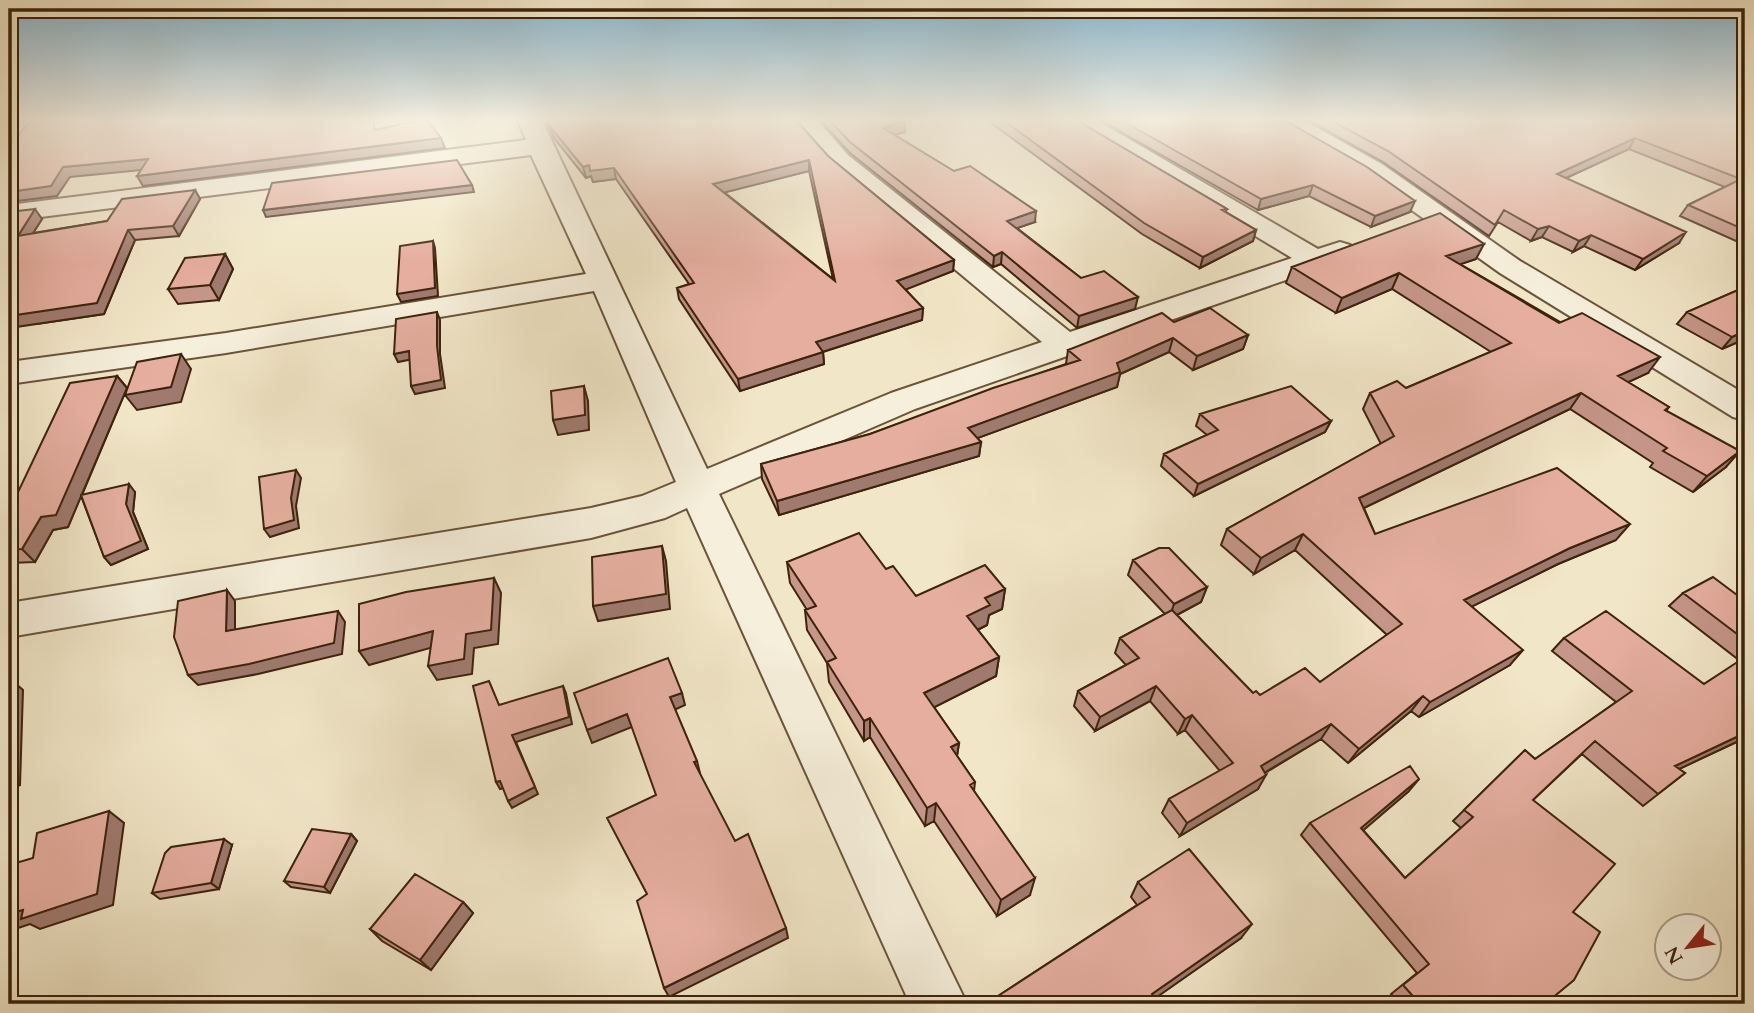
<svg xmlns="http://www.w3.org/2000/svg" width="1754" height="1013" viewBox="0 0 1754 1013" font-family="Cardo,serif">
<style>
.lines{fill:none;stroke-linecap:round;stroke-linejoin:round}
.minor-casing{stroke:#6a543c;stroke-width:4}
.minor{fill:#f6efdb;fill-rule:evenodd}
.wall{fill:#c59689;stroke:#3d230e;stroke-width:2;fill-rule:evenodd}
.shaded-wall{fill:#a07a6f;stroke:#3d230e;stroke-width:2}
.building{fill:#e5ae9f;stroke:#3d230e;stroke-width:2;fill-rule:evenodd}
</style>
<rect width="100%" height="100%" fill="#f1e6c7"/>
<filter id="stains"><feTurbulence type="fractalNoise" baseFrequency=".00286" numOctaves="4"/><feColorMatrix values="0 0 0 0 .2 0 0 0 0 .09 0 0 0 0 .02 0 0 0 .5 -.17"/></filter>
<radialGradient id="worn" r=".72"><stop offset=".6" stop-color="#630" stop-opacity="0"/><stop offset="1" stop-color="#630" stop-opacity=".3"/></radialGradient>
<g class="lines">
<defs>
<path id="minor" d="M518 120H542L707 469 891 393 1042 342 830 165 792 120H817L848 155 1070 332 1292 258 1071 125 1068 120H1096L1318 249 1340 242 1350 245 1354 251 1350 257 1326 266 915 409 719 494 967 1004H910L687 508 665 518 591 538 9 637V603L591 508 642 496 676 482 594 291 226 353 9 384V362L226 333 586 274 531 155 9 221V205L526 140Z
M1274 120H1303L1382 164 1520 261 1745 394V420L1733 417 1500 273 1364 176 1277 125Z"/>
</defs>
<use href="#minor" class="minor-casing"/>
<use href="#minor" class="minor"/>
</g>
<path class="wall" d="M546 120H796L828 156 954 260 953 271 905 289 923 308 922 320 823 352 824 364 740 391 679 299 677 288 689 284 616 179 593 182 591 176 586 178 554 138ZM809 171 833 279 724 192Z
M820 120H912L905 121V132L895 135 1035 222 1017 228 1081 278 1135 309 1077 328 1001 264 993 267 850 153Z
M987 120H1076L1227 209 1226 212 1256 230 1253 241 1200 268 1142 234Z
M1100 120H1284L1410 212 1371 227 1309 196 1258 210Z
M1308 120H1745V245L1680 216 1688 205 1725 187 1629 149 1566 178 1679 243 1635 270 1584 246 1573 252 1542 237 1531 241 1498 222 1489 236 1383 162Z
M195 190 200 199 179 236 135 240 104 314 37 324 9 212 42 219 33 233 107 221Z
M225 254 233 269 219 300 178 304 168 289Z
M1476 259 1460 264 1648 373 1628 382 1669 407 1666 411 1726 467 1693 492 1650 467 1653 463 1570 409 1364 508 1375 534 1616 540 1558 564 1472 606 1510 665 1419 717 1411 711 1348 763 1321 739 1265 773 1258 789 1180 836 1162 813 1169 799 1220 771 1185 730 1178 734 1150 701 1095 731 1074 706 1078 691 1126 665 1115 653 1120 638 1165 614 1128 575 1133 560 1207 587 1201 602 1177 615 1253 693 1260 695 1320 682 1387 635 1295 550 1254 574 1221 545 1227 529 1381 444 1363 409 1370 393 1406 388 1491 352 1392 289 1336 313 1286 283 1292 267Z
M1745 287V339L1722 349 1677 324 1687 312Z
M1174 322 1248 335 1243 349 1193 370 1169 352 1120 374 1117 387 977 438 981 442 979 456 779 515 762 479 761 464 870 434 1066 364 1068 350Z
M117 376 127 388 82 495 135 492 133 512 148 549 111 565 104 557 81 496 68 527 53 530 35 562 9 563V511Z
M1200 414 1331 421 1325 432 1194 496 1161 466 1164 454 1207 435 1196 426Z
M787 562 886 569 916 596 1005 589 1002 609 989 615 987 625 978 630 999 657 996 676 934 707 959 743 957 756 975 782 974 791 1030 895 997 916 934 821 925 826 870 737 864 741 829 682 827 663 807 630 805 610H807L790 583Z
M1683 593 1745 601V738L1679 769 1685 773 1643 806 1582 754 1533 800 1573 912 1545 1004H1400L1391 994 1417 973 1301 835 1310 823 1409 791 1363 830 1405 878 1461 828 1453 821 1525 750 1535 759 1616 702 1552 651 1564 638 1704 684 1740 661 1669 606Z
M351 834 357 841 330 893 291 887 284 881Z
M232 845 219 889 160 899 152 893Z
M1138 882 1241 938 1155 998 1159 1004H996L998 996 1137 905 1131 897Z
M463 902 473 913 431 970 382 941 370 929Z"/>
<path class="shaded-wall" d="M895 120H912L905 121V132L883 138V128Z
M441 138 445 148 143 186 137 176Z
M1635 138 1629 149 1551 185 1557 174Z
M148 159 153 169 70 177 57 196 9 202V192L63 167Z
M809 160V171L715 195 713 184Z
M589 165 614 168 616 179 593 182 591 176 586 178 583 167Z
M472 185 474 192 266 217 263 210Z
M1313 185 1309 196 1258 210 1261 199Z
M195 190 200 199 179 236 173 226Z
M1415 201 1410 212 1371 227 1375 216Z
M35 209 42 219 25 246 18 236Z
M1036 211 1035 222 1006 232 1007 221Z
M1549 226 1542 237 1531 241 1538 229Z
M128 230 135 240 104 314 9 328V316Z
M1256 230 1253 241 1200 268 1203 257Z
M1686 232 1679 243 1635 270 1643 259Z
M1591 235 1584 246 1573 252 1579 241Z
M433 241 435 248 438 296 401 302 397 294Z
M1484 244 1476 259 1438 272 1446 256Z
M1002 252 1001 264 993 267 994 256Z
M225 254 233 269 219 300 210 285Z
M954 260 953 271 897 293V281Z
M1399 273 1392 289 1336 313 1342 298Z
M1138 297 1135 309 1077 328 1079 316Z
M923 308 922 320 816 354V342Z
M437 312 440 320V354L445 388 415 394 411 386 437 346Z
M1745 331V339L1722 349 1732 337Z
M1248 335 1243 349 1193 370 1197 356Z
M1173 338 1169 352 1120 374 1117 387 967 442 968 428Z
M409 351 413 359 398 362 394 354Z
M823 352 824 364 740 391 738 379Z
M181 354 191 369 181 402 137 410 125 395Z
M1660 357 1648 373 1607 392 1618 376Z
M117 376 127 388 68 527 53 530 35 562 22 549 41 517Z
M584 386 588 401 589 430 558 435 553 420Z
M1581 393 1570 409 1351 514 1359 498Z
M1331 421 1325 432 1194 496 1198 484Z
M981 442 979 456 779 515 777 501Z
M1740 451 1726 467 1693 492 1707 476Z
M296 470 301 478 296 506 299 528 270 537 264 529Z
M129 484 135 492 133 512 148 549 111 565 104 557 126 504Z
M1630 524 1616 540 1558 564 1453 616 1464 600 1570 548Z
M1303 534 1295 550 1254 574 1261 558Z
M662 546 666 561 670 609 598 621 593 606Z
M494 578 501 593 498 644 474 648 472 674 437 680 428 666 466 634Z
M1207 587 1201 602 1169 619 1174 604Z
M1005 589 1002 609 989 615 987 625 965 636 967 616 985 598Z
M227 590 235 601V642L226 631Z
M338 611 345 622 342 654 258 674 198 685 188 675Z
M433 631 441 645 369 665 359 651Z
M1523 650 1510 665 1419 717 1430 702Z
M999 657 996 676 923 713 924 693Z
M15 683 23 690 20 785 9 790Z
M563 686 566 693 572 724 516 742 538 794 512 808 508 801 512 735Z
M1156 686 1150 701 1095 731 1100 717Z
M682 693 685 705 674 710 670 697Z
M1423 696 1411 711 1348 763 1359 749Z
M627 714 632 727 592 743 587 730Z
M1192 715 1185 730 1178 734 1185 719Z
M870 718V737L864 741V721Z
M1331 724 1321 739 1252 780 1261 766Z
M1745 733V738L1660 778 1675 766Z
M959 743 956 762 951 747Z
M697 761 700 773 697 774 694 762Z
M1266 775 1258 789 1180 836 1187 823Z
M1419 779 1409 791 1352 840 1361 828Z
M500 781 504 788 500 789 496 782Z
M936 803 934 821 925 826 927 808Z
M109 811 124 823 113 905 40 929 30 924 9 931V914Z
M351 834 357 841 330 893 324 887Z
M224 839 232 845 219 889 211 883Z
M1035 878 1030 895 997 916 1001 900Z
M463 902 473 913 431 970 420 960Z
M1252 924 1241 938 1147 1004 1152 994Z
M786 928 788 938 669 997 664 988Z"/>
<path class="building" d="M31 120H359L358 123 373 120 375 130 419 120H427L441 138 137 176 148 159 63 167 51 186 9 192V146Z
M547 120H796L828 156 954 260 897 281 923 308 816 342 823 352 738 379 677 288 694 283 614 168 590 171 589 165 583 167 551 128ZM809 160 835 281 713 184Z
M829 120H903L905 121 883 128 954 171 970 166 1036 211 1007 221 1081 278 1104 271 1138 297 1079 316 1002 252 994 256 850 142Z
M1003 120H1076L1227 209 1222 210 1256 230 1203 257 1144 223Z
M1121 120H1284L1367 167 1415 201 1375 216 1313 185 1261 199Z
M1330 120H1745V230L1688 205 1741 179 1635 138 1557 174 1686 232 1643 259 1591 235 1579 241 1549 226 1538 229 1504 210 1495 225 1388 151Z
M457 160 472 185 263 210 272 183Z
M195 190 173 226 128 230 97 303 9 316V212L35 209 18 236 107 221 122 199Z
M1440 213 1484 244 1446 256 1559 323 1582 313 1660 357 1618 376 1669 407 1665 410 1740 451 1707 476 1663 451 1667 448 1581 393 1359 498 1375 534 1557 468 1630 524 1570 548 1464 600 1523 650 1430 702 1423 696 1359 749 1331 724 1261 766 1266 775 1187 823 1169 799 1233 763 1192 715 1185 719 1156 686 1100 717 1078 691 1139 658 1120 638 1172 610 1253 693 1256 691 1260 695 1305 668 1320 682 1402 624 1303 534 1261 558 1227 529 1394 436 1370 393 1397 381 1406 388 1511 343 1399 273 1342 298 1292 267Z
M433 241 435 288 397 294 400 246Z
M225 254 210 285 168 289 185 258Z
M1745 287V331L1732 337 1687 312Z
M1210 308 1248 335 1197 356 1173 338 1117 363 1120 372 968 428 981 442 777 501 761 464 870 434 993 388 1080 360 1068 350 1162 313 1174 322Z
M437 312V346L441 380 411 386 409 351 394 354 396 319Z
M181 354 171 387 125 395 137 362Z
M117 376 56 515 41 517 22 549 9 550V511L70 383Z
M584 386 585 415 553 420 551 391Z
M1291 386 1331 421 1198 484 1164 454 1218 430 1200 414Z
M296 470 291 498 294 520 264 529 259 477Z
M129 484 126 504 141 541 104 557 81 495Z
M859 533 886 569 893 566 916 596 985 565 1005 589 985 598 990 605 967 616 999 657 924 693 959 743 951 747 975 782 970 785 1035 878 1001 900 936 803 927 808 870 718 864 721 827 662 836 658 805 610 816 606 787 562Z
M662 546 666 594 593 606 592 557Z
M1159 548H1169L1207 587 1174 604 1133 560Z
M1713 577 1745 601V640L1683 593Z
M494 578 491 630 466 634 464 659 428 666 433 631 359 651V604L406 592Z
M227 590 226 631 338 611 334 643 249 664 188 675 174 637 178 601Z
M1606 611 1704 684 1745 657V733L1675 766 1685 773 1658 794 1595 741 1533 800 1615 864 1573 912 1600 932 1574 980 1545 1004H1420L1403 985 1429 964 1310 823 1410 766 1419 779 1361 828 1405 878 1473 817 1464 810 1525 750 1535 759 1632 691 1564 638Z
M668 658 682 693 670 697 697 761 694 762 735 841 748 834 786 928 664 988 637 901 647 894 607 818 656 795 627 714 587 730 574 693Z
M489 681 499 705 563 686 569 717 512 735 535 787 508 801 500 781 496 782 473 686Z
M9 683H15L11 778 9 779Z
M109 811 97 894 21 919 23 910 9 914V865L33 858 37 833Z
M312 829 351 834 324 887 284 881Z
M224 839 211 883 152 893 165 853 171 847Z
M1189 849 1252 924 1152 994 1159 1004H1003L998 996 1150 897 1138 882Z
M415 874 463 902 420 960 370 929Z"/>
<linearGradient id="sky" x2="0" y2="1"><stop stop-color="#89b9d2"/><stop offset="0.46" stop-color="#f9f4e6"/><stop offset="1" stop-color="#f9f4e6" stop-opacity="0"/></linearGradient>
<rect width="1754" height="261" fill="url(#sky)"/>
<rect width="1754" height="1013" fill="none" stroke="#f1e6c7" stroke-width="35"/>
<rect x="10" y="10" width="1733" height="992" fill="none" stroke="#3d230e" stroke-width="3.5"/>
<rect x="18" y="18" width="1719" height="978" fill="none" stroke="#3d230e" stroke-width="2"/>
<g transform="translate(1688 947) rotate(240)"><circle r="33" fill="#f6efdb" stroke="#ac9d89" stroke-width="2"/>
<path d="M0-5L12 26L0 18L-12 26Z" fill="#8f2418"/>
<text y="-10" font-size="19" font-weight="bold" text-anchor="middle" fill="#3d230e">N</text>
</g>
<rect width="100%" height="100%" filter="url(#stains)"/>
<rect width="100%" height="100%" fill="url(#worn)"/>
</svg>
